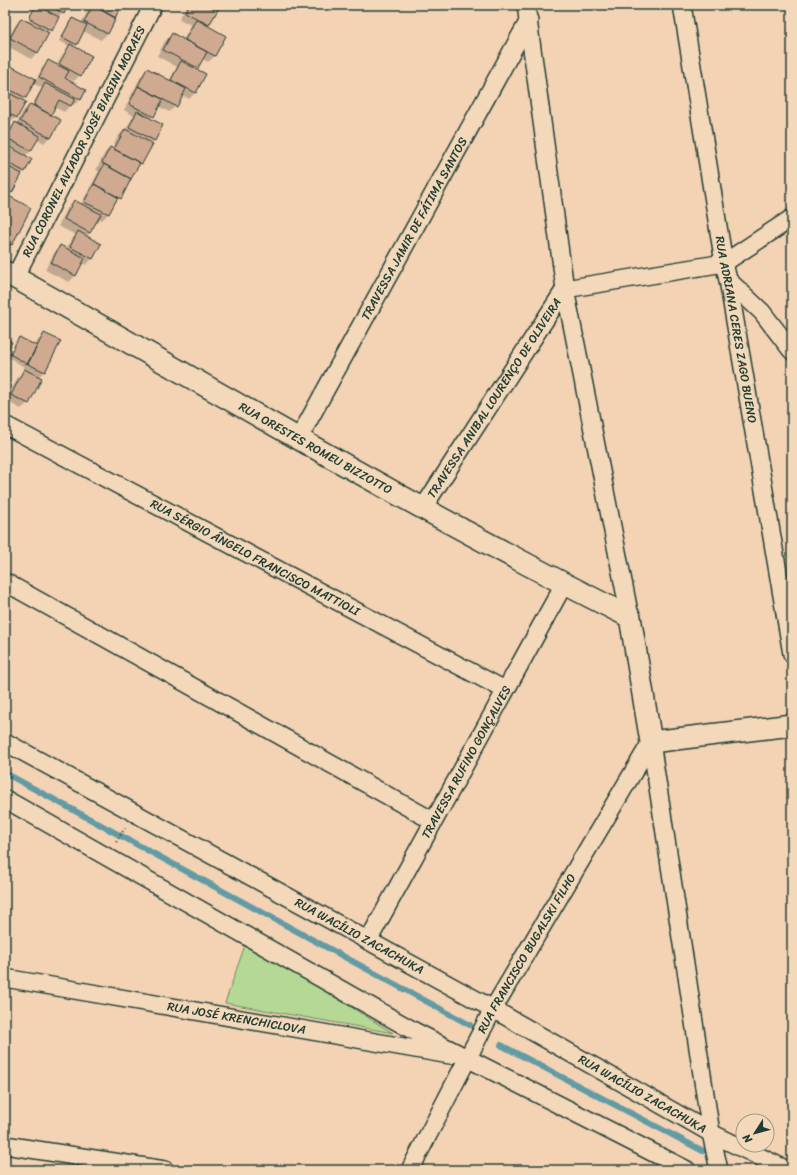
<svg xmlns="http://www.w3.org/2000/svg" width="797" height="1175" viewBox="0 0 797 1175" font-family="Sriracha,sans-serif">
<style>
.park{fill:#b5d994;stroke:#6a8b64}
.shadow{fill:#0003;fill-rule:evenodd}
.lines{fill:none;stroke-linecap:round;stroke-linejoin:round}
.stream{stroke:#639ba5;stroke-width:6}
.building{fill:#d0a991;stroke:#1f3d34}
.minor-casing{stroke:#1f3d34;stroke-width:20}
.tertiary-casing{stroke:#1f3d34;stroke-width:24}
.path{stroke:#1f3d34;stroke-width:2.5;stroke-dasharray:1 3;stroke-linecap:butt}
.minor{stroke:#f4d8ba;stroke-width:17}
.tertiary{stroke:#f4d8ba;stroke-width:21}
.labels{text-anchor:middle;stroke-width:3;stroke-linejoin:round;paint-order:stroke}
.street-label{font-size:12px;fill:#1f3d34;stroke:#f4d8ba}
</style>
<rect width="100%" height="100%" fill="#f4d3b5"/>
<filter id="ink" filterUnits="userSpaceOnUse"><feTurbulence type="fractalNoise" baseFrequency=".025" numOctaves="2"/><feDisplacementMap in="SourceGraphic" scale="8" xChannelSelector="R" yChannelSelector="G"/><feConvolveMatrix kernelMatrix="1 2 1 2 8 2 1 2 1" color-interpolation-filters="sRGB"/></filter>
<g filter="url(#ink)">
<path class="park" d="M246 942 393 1033 225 1003Z"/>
<path class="shadow" d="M31 5H67L63 13 57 19 47 34 37 53 31 59 5 45V44L15 26 21 19 27 23 35 8Z
M78 5H121L107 34 101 40 83 31 73 47 80 75 74 81 65 77 64 79 80 99 74 105 71 104 64 112 54 107 50 115V137L44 143 37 139 31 151 25 156 24 171 11 192 7 197 30 209 11 245 5 251V154L9 149 5 147V138L9 130 15 124H16L23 111 30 105 31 106 42 88 32 83 25 98 22 101 16 117 10 123 5 121V64L36 80 42 68 48 62 56 66 64 52 69 46 59 41 69 22 72 19 81 23 87 12 77 7ZM65 51H67L58 69 56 68Z
M187 5H211L217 8 207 26 215 56 208 62 202 59 195 70 205 75 195 93 189 99 181 95 176 106 169 112 158 106 150 119 155 140 151 144 142 163 135 169 120 198 113 204 108 214 102 220 98 218 90 233 86 237 100 244 92 259 86 265 82 263 75 276 69 282 45 270 54 253 60 246 66 249 72 239 76 235 58 226 68 207 75 201 81 204 99 171 96 170 104 154 110 148 112 149 118 136 125 130 134 116 124 110 141 76 147 70 169 81 177 67 157 56 165 41 172 34 183 40 191 25 179 19Z
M45 334 60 342 44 372 38 377 28 403 21 409 6 401 18 377 24 371 23 370 24 367 8 357 20 338 35 346 38 340Z"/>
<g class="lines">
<path class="stream" d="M5 773 470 1025
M501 1045 703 1151"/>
</g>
<path class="building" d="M36 5 59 17 52 31 29 18Z
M48 5H68L64 14Z
M92 5H122L115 18Z
M93 5 116 18 108 34 84 22Z
M189 5H214L219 8 209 25 185 12Z
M21 18 49 33 38 53 10 38Z
M72 18 87 25 77 45 62 37Z
M196 19 226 36 215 56 185 40Z
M172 33 207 52 198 68 163 50Z
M70 44 92 56 81 76 59 64Z
M48 60 69 71 65 78 86 90 81 100 39 77Z
M181 61 206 74 196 93 171 80Z
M5 63 36 79 26 98 5 87Z
M147 68 186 89 177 107 138 86Z
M45 83 75 99 71 106 59 100 51 115 34 105Z
M138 86 163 99 154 117 129 104Z
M5 91 26 102 17 118 5 111Z
M30 104 61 120 51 138 20 121Z
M137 111 163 125 155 141 129 127Z
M15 122 40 136 31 151 7 138Z
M125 129 153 144 142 164 114 149Z
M10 147 32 159 25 172 5 161V155Z
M110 147 140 163 131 179 102 163Z
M104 164 131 179 121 199 94 184Z
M5 165 22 174 12 193 5 189Z
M94 184 118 197 109 214 84 202Z
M5 194 31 208 12 245 5 242Z
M74 200 101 214 90 233 64 219Z
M78 231 101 244 93 259 70 247Z
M60 245 85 258 76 276 51 263Z
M44 333 61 341 45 372 28 364Z
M19 337 37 346 27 364 10 354Z
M5 338 12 342 5 356Z
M24 369 42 378 29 404 11 395Z"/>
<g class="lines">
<defs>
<g id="minor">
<path d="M526 5 565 289 630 617"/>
<path id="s1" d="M682 5 724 263 728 280 792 654"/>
<path id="s2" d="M15 277 153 5"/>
<path d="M728 280 762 312 792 351"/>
<path id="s3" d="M5 425 505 690"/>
<path id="s4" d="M299 438 529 20"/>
<path id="s5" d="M423 508 565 289 724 263 792 218"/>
<path d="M5 582 433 821"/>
<path id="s6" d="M5 742 493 1009 711 1133 787 1170"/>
<path d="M651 742 711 1133 719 1170"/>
<path d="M5 799 414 1031 687 1170"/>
<path id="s7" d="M368 941 564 584"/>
<path id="s8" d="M5 978 450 1055"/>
<path d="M5 1145 165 1170"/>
<path id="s9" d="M410 1170 493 1009 651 742"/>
</g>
<g id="tertiary">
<path id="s10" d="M5 272C212 388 417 511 630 617L651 742 792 725"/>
</g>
</defs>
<use href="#minor" class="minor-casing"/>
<use href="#tertiary" class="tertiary-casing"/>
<path class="path" d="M116 842 125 828"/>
<use href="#minor" class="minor"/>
<use href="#tertiary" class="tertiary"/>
</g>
</g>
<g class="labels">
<g class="street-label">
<text dy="4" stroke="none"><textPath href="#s2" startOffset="152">RUA CORONEL AVIADOR JOSÉ BIAGINI MORAES</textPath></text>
<text dy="4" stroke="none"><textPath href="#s4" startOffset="239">TRAVESSA JAMIR DE FÁTIMA SANTOS</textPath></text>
<text dy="4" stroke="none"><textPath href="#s1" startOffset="329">RUA ADRIANA CERES ZAGO BUENO</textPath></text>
<text dy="4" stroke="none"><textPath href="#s5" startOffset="131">TRAVESSA ANIBAL LOURENÇO DE OLIVEIRA</textPath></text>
<text dy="4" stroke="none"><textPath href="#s10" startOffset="357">RUA ORESTES ROMEU BIZZOTTO</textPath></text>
<text dy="4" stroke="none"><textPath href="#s3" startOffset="283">RUA SÉRGIO ÂNGELO FRANCISCO MATTIOLI</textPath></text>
<text dy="4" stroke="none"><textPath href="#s7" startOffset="204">TRAVESSA RUFINO GONÇALVES</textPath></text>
<text dy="4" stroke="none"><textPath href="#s6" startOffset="404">RUA WACÍLIO ZACACHUKA</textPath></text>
<text dy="4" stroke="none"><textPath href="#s9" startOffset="246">RUA FRANCISCO BUGALSKI FILHO</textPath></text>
<text dy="4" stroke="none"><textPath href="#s8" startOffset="235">RUA JOSÉ KRENCHICLOVA</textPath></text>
<text dy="4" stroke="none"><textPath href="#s6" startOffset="728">RUA WACÍLIO ZACACHUKA</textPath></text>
</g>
</g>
<rect width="797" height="1175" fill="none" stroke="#f4d8ba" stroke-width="20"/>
<rect x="10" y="10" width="777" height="1155" fill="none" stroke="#1f3d34" stroke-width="1.5" filter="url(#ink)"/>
<g transform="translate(755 1133) rotate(234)"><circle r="19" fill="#f4d8ba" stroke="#9f9a84"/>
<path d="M0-3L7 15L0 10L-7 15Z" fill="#1f3d34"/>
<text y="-6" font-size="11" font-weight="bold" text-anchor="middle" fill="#1f3d34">N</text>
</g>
</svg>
